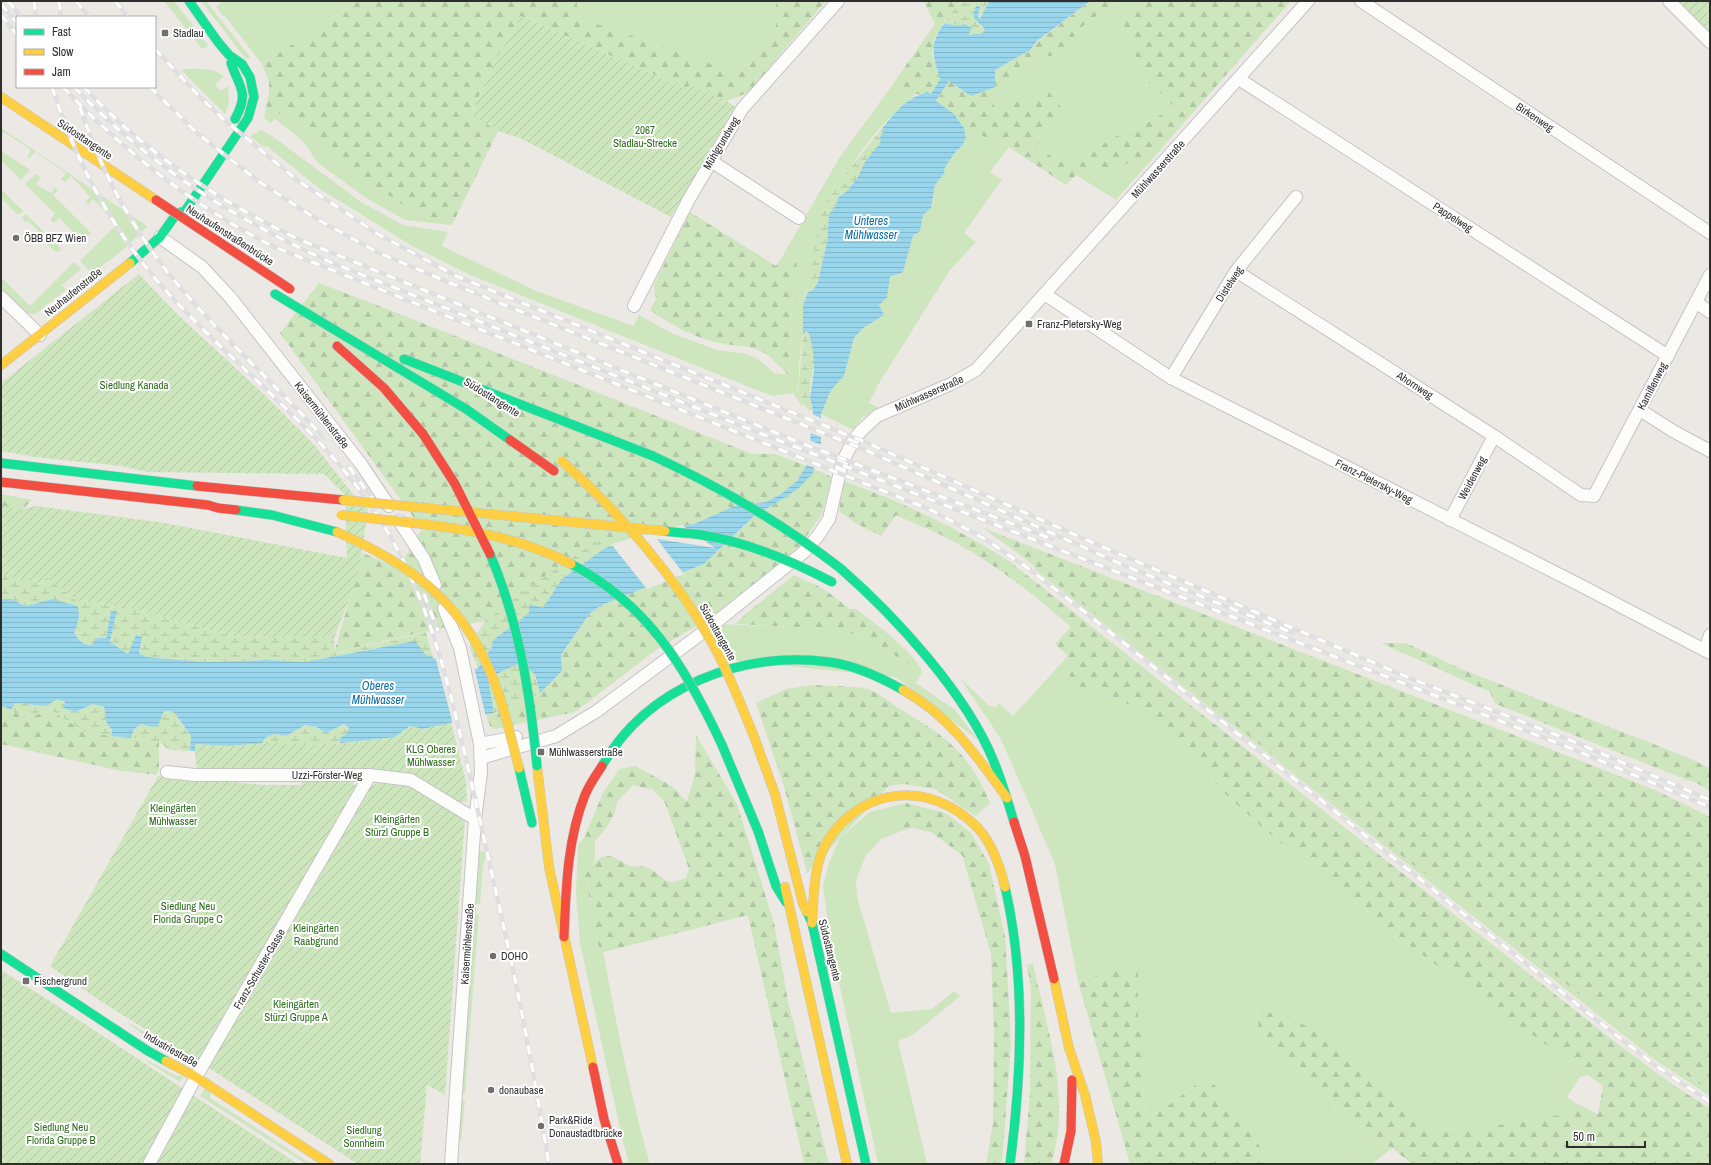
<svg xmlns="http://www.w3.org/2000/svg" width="1711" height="1165" viewBox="0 0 1711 1165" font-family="'Archivo Narrow',sans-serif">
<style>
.grass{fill:#cee6be}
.forest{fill:url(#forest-firs)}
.wetland{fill:url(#wetland-marsh)}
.garden{fill:url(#garden-furrows)}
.water{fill:url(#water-rules)}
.pier{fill:#ece8e4}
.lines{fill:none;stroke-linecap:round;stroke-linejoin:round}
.street-casing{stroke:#c5c4c5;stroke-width:14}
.fast-casing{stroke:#c5c4c5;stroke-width:10}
.slow-casing{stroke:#c5c4c5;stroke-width:10}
.jam-casing{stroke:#c5c4c5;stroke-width:10}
.street{stroke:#fcfcfb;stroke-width:12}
.fast{stroke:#16e098;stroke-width:9}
.slow{stroke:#ffcf43;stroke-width:9}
.jam{stroke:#f24e42;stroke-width:9}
.rail-casing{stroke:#dfdfe1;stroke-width:4.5}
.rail{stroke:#fff;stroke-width:3;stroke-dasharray:9;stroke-linecap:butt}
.fast-bridge-casing{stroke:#c6c5c4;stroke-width:10;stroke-linecap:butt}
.slow-bridge-casing{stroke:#c6c5c4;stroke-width:10;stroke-linecap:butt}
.jam-bridge-casing{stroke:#c6c5c4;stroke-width:10;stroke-linecap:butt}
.fast-bridge{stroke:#16e098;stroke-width:9}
.slow-bridge{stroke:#ffcf43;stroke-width:9}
.jam-bridge{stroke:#f24e42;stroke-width:9}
.poi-dot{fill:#706f6e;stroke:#fff;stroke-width:1.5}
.labels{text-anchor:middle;stroke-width:4;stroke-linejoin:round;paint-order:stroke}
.poi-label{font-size:11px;fill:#2e2e2e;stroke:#fff;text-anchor:start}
.street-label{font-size:11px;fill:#2e2e2e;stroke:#fff}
.park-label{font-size:11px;fill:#2c6e1b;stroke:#fff}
.water-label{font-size:12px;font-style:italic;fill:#0d6fa3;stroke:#fff}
</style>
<defs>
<pattern id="forest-firs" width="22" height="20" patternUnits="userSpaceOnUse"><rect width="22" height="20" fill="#cee6be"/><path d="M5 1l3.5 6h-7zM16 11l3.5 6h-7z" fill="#b1c6a4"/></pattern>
<pattern id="wetland-marsh" width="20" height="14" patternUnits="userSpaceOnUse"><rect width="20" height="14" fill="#cee6be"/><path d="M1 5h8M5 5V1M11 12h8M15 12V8" fill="none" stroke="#b1c6a4"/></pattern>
<pattern id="garden-furrows" width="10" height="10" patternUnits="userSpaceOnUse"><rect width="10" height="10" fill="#cee6be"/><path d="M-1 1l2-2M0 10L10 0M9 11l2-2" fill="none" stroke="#b1c6a4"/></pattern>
<pattern id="water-rules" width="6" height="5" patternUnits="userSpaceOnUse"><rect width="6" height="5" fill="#99d6ec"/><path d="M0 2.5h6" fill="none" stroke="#84b8cb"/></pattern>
</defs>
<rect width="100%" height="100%" fill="#ece8e4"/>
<path class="grass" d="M164 1H174L208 45 207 47 202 49Z
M201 1H206L250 57 246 59Z
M223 1H359L262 64 225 16H223L216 7Z
M577 1H776V26L768 42 748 63 733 72 723 71 706 61 591 22 577 11Z
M1116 1H1144L1143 77 1176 108 1108 140 1093 153 1057 160 1036 146 1064 111 994 108 995 87 1033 60 1059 54 1084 25Z
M180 69C193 69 215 66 224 77L215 84 220 91 228 86 229 103 225 114Z
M895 81 903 91 915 96C886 117 860 149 843 181L809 282 803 306 804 321 799 366V381L797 391 806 400 802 406 793 393 773 396 762 392 468 274 414 247 320 189 268 147 262 146 250 136 261 130 272 136 361 202 403 225 448 232 442 246 536 291 634 326 639 315 669 332 717 350 746 354 758 359 774 373 788 375 793 292 797 263 782 257 838 160Z
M286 109 331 155 419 216 454 221 451 225 405 220 366 198 318 163 302 140 275 119 271 123 264 118 276 116Z
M1 128 147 226V227L124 249 94 272H90L80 261 117 224 93 199 88 205 85 202 90 197 71 176 65 182 61 179 66 173 35 152 30 158 27 157 31 150 4 132 1 136Z
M964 128 1009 147 990 172 1002 180 964 233 976 242 950 270 878 385 869 403 878 407 862 418 853 430 821 414 831 390 844 376 854 338 863 328 884 315 879 305 887 298 890 277 903 272 913 236 920 231 923 215 931 208 935 185 944 174 945 167 956 151 962 146 966 138Z
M1 151 30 170 21 180 1 160Z
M1153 158 1116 200 1076 175Z
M36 174 41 177 36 184 51 193 55 187 58 190 53 195 91 233 83 241 59 218 54 223 50 219 55 214 25 184Z
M1 189 23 211 18 215 1 198Z
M26 214 62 250 56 252 42 240 45 237 28 221 26 223 22 218Z
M74 262 81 269 62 285 66 290 35 314 26 313 1 288V277L30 306Z
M1031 563 1283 763 1661 1058 1710 1091V1096L1655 1060 1626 1037 1037 571Z
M719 624 813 628 854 634 883 648 922 672 916 683 955 710 979 741 896 677 737 661Z
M1068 656 1071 691 1084 688 1102 691 1131 706 1198 760 1222 791 1266 831 1410 946 1589 1075 1580 1077 1567 1097 1574 1102 1566 1114 1473 1129 1440 1130 1423 1125 1405 1112 1374 1081 1257 1011 1259 1030 1284 1054 1309 1074 1336 1108 1364 1133 1392 1148 1372 1164H1273L1208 1076 1148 1120 1141 1083V1032L1138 1024V966L1078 981 1055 864 1001 739 960 678 989 706 996 707 999 703 1013 716Z
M906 803 902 831 881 839 865 857 856 880 857 897 891 1013 932 1009 954 991 960 996 914 1034 898 1041 927 1164H878L831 945 823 886 829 863 840 838 870 812Z
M585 836 595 841V860L585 874 600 953 603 951C616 1023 630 1094 650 1164H629L623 1142 580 943 576 892 578 846Z
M479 851 487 853 483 866 480 904H477L475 902Z
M477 914H479L465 1094H461L474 916Z
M128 1024 133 1025 189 1060 187 1063 152 1044 151 1039Z
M147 1060 176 1076H183L180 1082 146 1061Z
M205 1088 210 1092V1098L311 1164H306L200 1096Z
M461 1100H465L461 1141H457Z"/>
<path class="forest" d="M359 1H577V11L591 22 706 61 723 71 733 72 748 63 768 42 776 26V1H826L772 64 750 92 727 101 691 85 684 88 521 16 493 65 471 113 498 131 454 221 419 216 330 155 286 109 276 116 264 118 269 92V81L262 64Z
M924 1H962L949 15 934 39 932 54 940 79 931 94 927 92C911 97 906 95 895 81L935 24Z
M1090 1H1116L1084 25 1059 54 1033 60 995 87 994 108 1049 92 1064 111 1036 146 1057 160 1093 153 1108 140 1176 108 1143 77 1123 22 1144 1H1291L1153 158 1076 175 1066 185 1009 147 964 128 954 114 936 102 949 81 995 70 1030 50 1037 42Z
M690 212 776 266 782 257 797 263 793 292 788 375C781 368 772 357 763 352 750 346 739 346 725 344 698 340 671 325 650 310L656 299 654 285Z
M319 283 400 314 752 454H775L807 466 797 481 786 491 766 502 737 505 696 523 605 548 596 541 543 577 485 621 414 634 334 653 363 553 398 568 422 529 280 333Z
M814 469 830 476 831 481 822 514 799 547 716 614 656 650 575 712 495 729 490 726 486 715C521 708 537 696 562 671L561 655 590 613 602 605 704 564 754 516 786 497 813 473Z
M844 481C902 502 956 527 1009 561L1615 1042 1676 1087 1710 1108V1164H1412L1392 1148 1364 1133 1336 1108 1309 1074 1284 1054 1259 1030 1257 1011 1289 1016 1322 1036 1374 1081 1405 1112 1423 1125 1440 1130 1473 1129 1566 1114 1574 1102 1598 1114 1603 1086 1410 946 1266 831 1222 791 1198 760 1131 706 1102 691 1084 688 1071 691 1068 656 1055 644 1071 627C1032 592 988 559 941 535 926 528 911 522 896 515L881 536 855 523 839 511Z
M1 494 32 500 23 509 1 506Z
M983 528 1655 790 1710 817V1091L1661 1058 1283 763 1031 563Z
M794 575 824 589 850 609H856C871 620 919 656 922 672L883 648 854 634 813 628 735 624 749 611Z
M1381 643H1406L1461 669 1684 756 1710 768V791L1695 782 1687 780 1496 704 1490 692Z
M813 685C827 686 856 686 868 689 878 692 888 701 897 707 942 734 970 752 990 803L976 816 935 789 905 784 889 786 807 873 784 786 756 703 786 689Z
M1 705 26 717 52 711 85 732 159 742V771L156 775 116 770 1 744Z
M696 735 737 804 774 923 788 1001 829 1164H804L748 915 600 953 585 874C595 861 603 850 619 860 623 861 626 865 630 866 635 868 640 865 645 867 663 872 662 889 686 878L689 869 665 803 653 790 633 785 617 802 615 812 607 827 595 841 585 836 603 793 619 769 636 766 673 787 687 802 695 774Z
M906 803 946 813 971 833 989 864 1005 936 1011 1042 1002 1164H986L993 1123 994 1034 991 954 962 855 931 832 912 828 902 831Z
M1033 964C1047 1028 1072 1100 1051 1164H1024L1030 1093 1031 990 1027 965Z
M1138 965V1024L1141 1032V1083L1148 1120 1208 1076 1273 1164H1130L1078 981Z"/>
<path class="wetland" d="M962 1H989L980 19 978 17 980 12 977 5 978 23 985 30 983 33 967 35 964 24 956 26 945 23 949 15Z
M883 127 882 142 865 162 858 177 848 190 838 198 836 206 829 214 827 242 818 282 813 290 807 293 820 216 825 204 850 168Z
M805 331C824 347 808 378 810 398 810 402 812 406 813 410L810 411 803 404 806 400 798 395 803 334Z
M596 541 605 548 561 580 543 608 530 613 493 640 492 647 478 668 469 646 485 621 543 577Z
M1 574 42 584 46 577 76 600 130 608 231 636 334 638 335 653 426 632 433 658 424 654 386 646 305 662 269 660 204 662 146 657 139 653 142 638 137 635 128 654 110 642 117 611 111 612 106 638 92 646 81 642 74 633 79 619 52 599 26 606 11 599H2L1 601Z
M518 664 535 674 540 693 518 706 494 713 488 678Z
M58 698 75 712 93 704 104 707C105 717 113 726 111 736L85 732 52 711 26 717 11 710 15 703 46 706Z
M164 711H173C180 720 184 729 191 736L190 751 169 750 159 742 131 738 134 729 141 724 151 727Z
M344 724 349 728 346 734 340 738V743L324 745 262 743 265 738 274 734 286 736 305 725 316 727 326 733Z"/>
<path class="garden" d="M1676 1H1710V35Z
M521 16 684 88 691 85 727 101 735 107 671 217 520 138 498 131 471 114 493 65Z
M139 274 176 313 270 400 315 446 352 493 368 509 358 577 334 638 231 636 130 608 76 600 46 577 42 584 1 574V506L23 509 35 506 159 522 347 558 345 495 324 474 146 472 122 466 35 457 1 451V383Z
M451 722 466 781 467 802H457L412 776 197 771 194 744 230 746 266 742 324 745 395 737 410 726 423 729Z
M158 776 264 785H301L304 779 348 780 360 788 203 1059 197 1061 102 1002 50 966Z
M383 780 406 782 465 818 445 1095 427 1085 420 1164H358L206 1066 355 807 370 787Z
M1 970 39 994 298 1164H1Z"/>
<path class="water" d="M989 1H1090L1037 41 1030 50 995 70V87L971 96 949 81 936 101 954 114 964 128 966 138 962 146 956 151 945 167 944 174 935 185 931 208 923 215 920 231 913 236 903 272 890 277 887 298 879 305 884 315 863 328 854 338 844 376 831 390 821 414V444L813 473 800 487 786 497 754 516 704 564 602 605 590 613 561 655 562 671 540 693 535 674 518 664 488 678 494 713 423 729 410 726 395 737 340 743V738L346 734 349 728 344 724 326 733 316 727 305 725 286 736 274 734 265 738 262 743 230 746 195 744V751H190L191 736 173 711H164L158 726 151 727 141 724 134 729 131 738 111 736 112 730 107 724 104 707 93 704 75 712 63 708 65 702 58 699 46 706 15 703 11 710 1 705 2 599H11L26 606 52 599 78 606 79 619 74 633 81 642 91 646 97 638H106L111 611H117L110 642 128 654 136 635 142 637 139 653 146 657 204 662 269 660 305 662 415 641 425 654 464 672 478 668 492 647 493 640 529 613V604L543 608 561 580 605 548 696 523 737 505 766 502 781 494 797 481 808 463 813 410 810 398 814 371 813 349 809 334 806 331 803 334V306L807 293 813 290 818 282 827 242 829 214 836 206 838 198 848 190 858 177 865 162 881 142 879 139 883 132V127C896 111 907 98 927 92L931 94 940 79C933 55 928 44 945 23L956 26 964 24 972 28 968 35 983 33 985 30C978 19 968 20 977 5L980 7 978 17 980 19Z"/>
<path class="pier" d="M810 413 823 419V438L809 432Z
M808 440 822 445 815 468 805 464Z
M682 525 715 548 657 539 684 574 647 589 611 544Z
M435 656 464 670 474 667 486 717 453 724Z"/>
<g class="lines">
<defs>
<path id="street" d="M1361 1 1710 233
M1669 1 1710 42
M1239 79 1668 356
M711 161 799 218
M160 237 202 267 230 297 361 464 389 506
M1236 271 1494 436 1581 495 1594 496 1710 275
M1046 295 1171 378 1576 583 1710 653
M1 297 40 335
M1697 303 1710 312
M634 306 689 199 742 109 838 1
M1171 378 1236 271 1296 197
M1640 410 1673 431 1710 451
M1450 520 1494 436
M399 521 424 559 435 585
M444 608 460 648 480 744 481 772 475 819 451 1164
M1705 650 1710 635
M480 744 516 737
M481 758 556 736 597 711 710 627 804 552 818 536 829 519 842 463 853 441 860 432 877 416 951 384 976 370 1308 1
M167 772 195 775H370L411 780 475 819
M149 1164 196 1077 370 775"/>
<path id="fast" d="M231 63C239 87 250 92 235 119
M130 263 160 237 177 213 185 211 248 118 254 97 250 77 242 64 229 55 218 42 189 1
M275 294 466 409 510 440
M404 359 653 456
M1 463 197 486
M236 510 272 515 337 532
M840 568C895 616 967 694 994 762 1002 781 1008 802 1014 822
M722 745 758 831 776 886 786 902
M602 766C647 687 742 650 829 662 855 665 880 677 903 690
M519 768 532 823
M1005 887C1026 977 1022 1074 1010 1164
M807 912 812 923 866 1164
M1 954 148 1051 166 1061"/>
<path id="slow" d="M1 97 156 200
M1 365 130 263
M903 690C950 716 976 755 1007 798
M753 734 775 794 803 904 807 912
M537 766 549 867 593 1067
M785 887 847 1164
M812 923C814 896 813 864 828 840 864 785 931 781 977 827 992 843 1000 866 1005 887
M1054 979 1069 1048 1085 1095 1096 1142 1098 1164
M166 1061 196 1077 329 1164"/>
<path id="jam" d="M337 346 384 388 423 434
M510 440 554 471
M1 482 208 505 218 508 236 510
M197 486 343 500
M1014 822 1025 856 1054 979
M564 937C566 889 567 840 585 795 589 785 596 775 602 766
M593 1067 604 1119 618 1164
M1064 1164 1071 1131 1072 1080"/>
</defs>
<use href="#street" class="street-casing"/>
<use href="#fast" class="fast-casing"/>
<use href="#slow" class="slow-casing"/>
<use href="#jam" class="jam-casing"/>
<use href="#street" class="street"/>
<use href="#fast" class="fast"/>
<use href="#slow" class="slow"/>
<use href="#jam" class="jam"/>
<defs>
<path id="rail" d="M8 1 21 17
M34 1 36 17
M59 1 61 17
M76 1 89 17
M115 1 128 17
M1 4 17 23
M1 15 17 35
M155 49 196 93 222 118 297 180 376 233 456 276 865 442 1096 544 1412 679 1577 743 1710 800
M52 87C76 163 114 234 168 293 240 372 328 434 384 526 435 609 453 705 475 798 489 862 504 925 517 989 529 1047 539 1106 549 1164
M63 87C123 151 194 206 272 246L931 510 985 539 1029 569 1081 609 1602 1024 1656 1066 1710 1102
M74 87C152 167 229 216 330 262L762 434 1575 750 1710 807
M84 87C144 152 219 201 298 239L796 441 1052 539
M150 87 197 133 258 181 315 218 379 253 450 283 863 449 1130 568 1293 633
M80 107C101 172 134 233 179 286 224 339 276 385 323 437
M349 467 374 501
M424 594 438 631"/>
</defs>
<use href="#rail" class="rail-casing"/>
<use href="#rail" class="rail"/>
<defs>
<path id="fast-bridge" d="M653 456C720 487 782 523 840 568
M665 531C677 533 690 533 702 535 747 542 792 561 832 582
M490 554C519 622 530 693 537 766
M571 564C648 604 686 668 722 745"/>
<path id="slow-bridge" d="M562 461C622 516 676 576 715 648 730 676 741 705 753 734
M343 500 665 531
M341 515C418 524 501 527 571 564
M337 532C405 562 459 598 489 669 503 700 510 735 519 768"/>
<path id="jam-bridge" d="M156 200 290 289
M423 434 455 484 490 554"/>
</defs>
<use href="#fast-bridge" class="fast-bridge-casing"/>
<use href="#slow-bridge" class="slow-bridge-casing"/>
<use href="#jam-bridge" class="jam-bridge-casing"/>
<use href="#fast-bridge" class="fast-bridge"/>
<use href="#slow-bridge" class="slow-bridge"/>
<use href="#jam-bridge" class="jam-bridge"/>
</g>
<g class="poi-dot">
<rect x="161" y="29" width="8" height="8" rx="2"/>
<circle cx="16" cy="238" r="4"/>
<rect x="1025" y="320" width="8" height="8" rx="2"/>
<rect x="537" y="748" width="8" height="8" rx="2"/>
<circle cx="493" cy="956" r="4"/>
<rect x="22" y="977" width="8" height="8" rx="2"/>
<circle cx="491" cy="1090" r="4"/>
<circle cx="541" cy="1126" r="4"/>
</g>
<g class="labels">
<g class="poi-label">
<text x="173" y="37">Stadlau</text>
<text x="24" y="242">ÖBB BFZ Wien</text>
<text x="1037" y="328">Franz-Pletersky-Weg</text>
<text x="549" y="756">Mühlwasserstraße</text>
<text x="501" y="960">DOHO</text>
<text x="34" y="985">Fischergrund</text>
<text x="499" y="1094">donaubase</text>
<text x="549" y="1124">Park&amp;Ride<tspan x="549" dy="13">Donaustadtbrücke</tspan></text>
</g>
<g class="street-label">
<text transform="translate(1535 117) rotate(34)" y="4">Birkenweg</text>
<text transform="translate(85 139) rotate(34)" y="4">Südosttangente</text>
<text transform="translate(721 143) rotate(-59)" y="4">Mühlgrundweg</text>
<text transform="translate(1158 169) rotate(-48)" y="4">Mühlwasserstraße</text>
<text transform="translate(1453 217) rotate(33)" y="4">Pappelweg</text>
<text transform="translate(230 235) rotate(33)" y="4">Neuhaufenstraßenbrücke</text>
<text transform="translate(1229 284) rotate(-57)" y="4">Distelweg</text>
<text transform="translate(73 292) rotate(-39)" y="4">Neuhaufenstraße</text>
<text transform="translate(1415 385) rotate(33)" y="4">Ahornweg</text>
<text transform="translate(1652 386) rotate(-63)" y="4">Kamillenweg</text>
<text transform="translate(929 393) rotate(-24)" y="4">Mühlwasserstraße</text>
<text transform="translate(492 397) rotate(32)" y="4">Südosttangente</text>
<text transform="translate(322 415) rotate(52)" y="4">Kaisermühlenstraße</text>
<text transform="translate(1472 478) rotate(-62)" y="4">Weidenweg</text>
<text transform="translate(1374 481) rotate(27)" y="4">Franz-Pletersky-Weg</text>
<text transform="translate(718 632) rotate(61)" y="4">Südosttangente</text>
<text x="327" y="779">Uzzi-Förster-Weg</text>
<text transform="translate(467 944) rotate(-86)" y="4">Kaisermühlenstraße</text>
<text transform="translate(830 950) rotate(76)" y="4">Südosttangente</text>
<text transform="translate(259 969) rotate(-60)" y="4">Franz-Schuster-Gasse</text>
<text transform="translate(171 1049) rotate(30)" y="4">Industriestraße</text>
</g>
<g class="park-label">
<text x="645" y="134">2067<tspan x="645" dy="13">Stadlau-Strecke</tspan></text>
<text x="134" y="389">Siedlung Kanada</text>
<text x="431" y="753">KLG Oberes<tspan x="431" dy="13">Mühlwasser</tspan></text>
<text x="173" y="812">Kleingärten<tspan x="173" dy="13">Mühlwasser</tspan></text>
<text x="397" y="823">Kleingärten<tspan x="397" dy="13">Stürzl Gruppe B</tspan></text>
<text x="188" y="910">Siedlung Neu<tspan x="188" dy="13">Florida Gruppe C</tspan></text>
<text x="316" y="932">Kleingärten<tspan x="316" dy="13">Raabgrund</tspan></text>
<text x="296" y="1008">Kleingärten<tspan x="296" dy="13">Stürzl Gruppe A</tspan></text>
<text x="61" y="1131">Siedlung Neu<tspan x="61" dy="13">Florida Gruppe B</tspan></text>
<text x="364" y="1134">Siedlung<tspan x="364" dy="13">Sonnheim</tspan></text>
</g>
<g class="water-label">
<text x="871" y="225">Unteres<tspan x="871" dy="14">Mühlwasser</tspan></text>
<text x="378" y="690">Oberes<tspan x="378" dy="14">Mühlwasser</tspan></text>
</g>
</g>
<rect width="1711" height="1165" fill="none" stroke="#2e2e2e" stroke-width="4"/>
<rect x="16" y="16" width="140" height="72" fill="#ffffff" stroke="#ababab"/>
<rect x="24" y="29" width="20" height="6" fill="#16e098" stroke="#ababab"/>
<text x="52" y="36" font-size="12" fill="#2e2e2e">Fast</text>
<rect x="24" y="49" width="20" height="6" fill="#ffcf43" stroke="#ababab"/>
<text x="52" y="56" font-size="12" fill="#2e2e2e">Slow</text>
<rect x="24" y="69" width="20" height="6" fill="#f24e42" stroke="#ababab"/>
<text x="52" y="76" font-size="12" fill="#2e2e2e">Jam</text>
<path d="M1567 1141v6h78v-6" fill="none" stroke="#2e2e2e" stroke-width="2"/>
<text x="1573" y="1141" font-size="12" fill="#2e2e2e" stroke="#ffffff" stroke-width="3" paint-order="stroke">50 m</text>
</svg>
